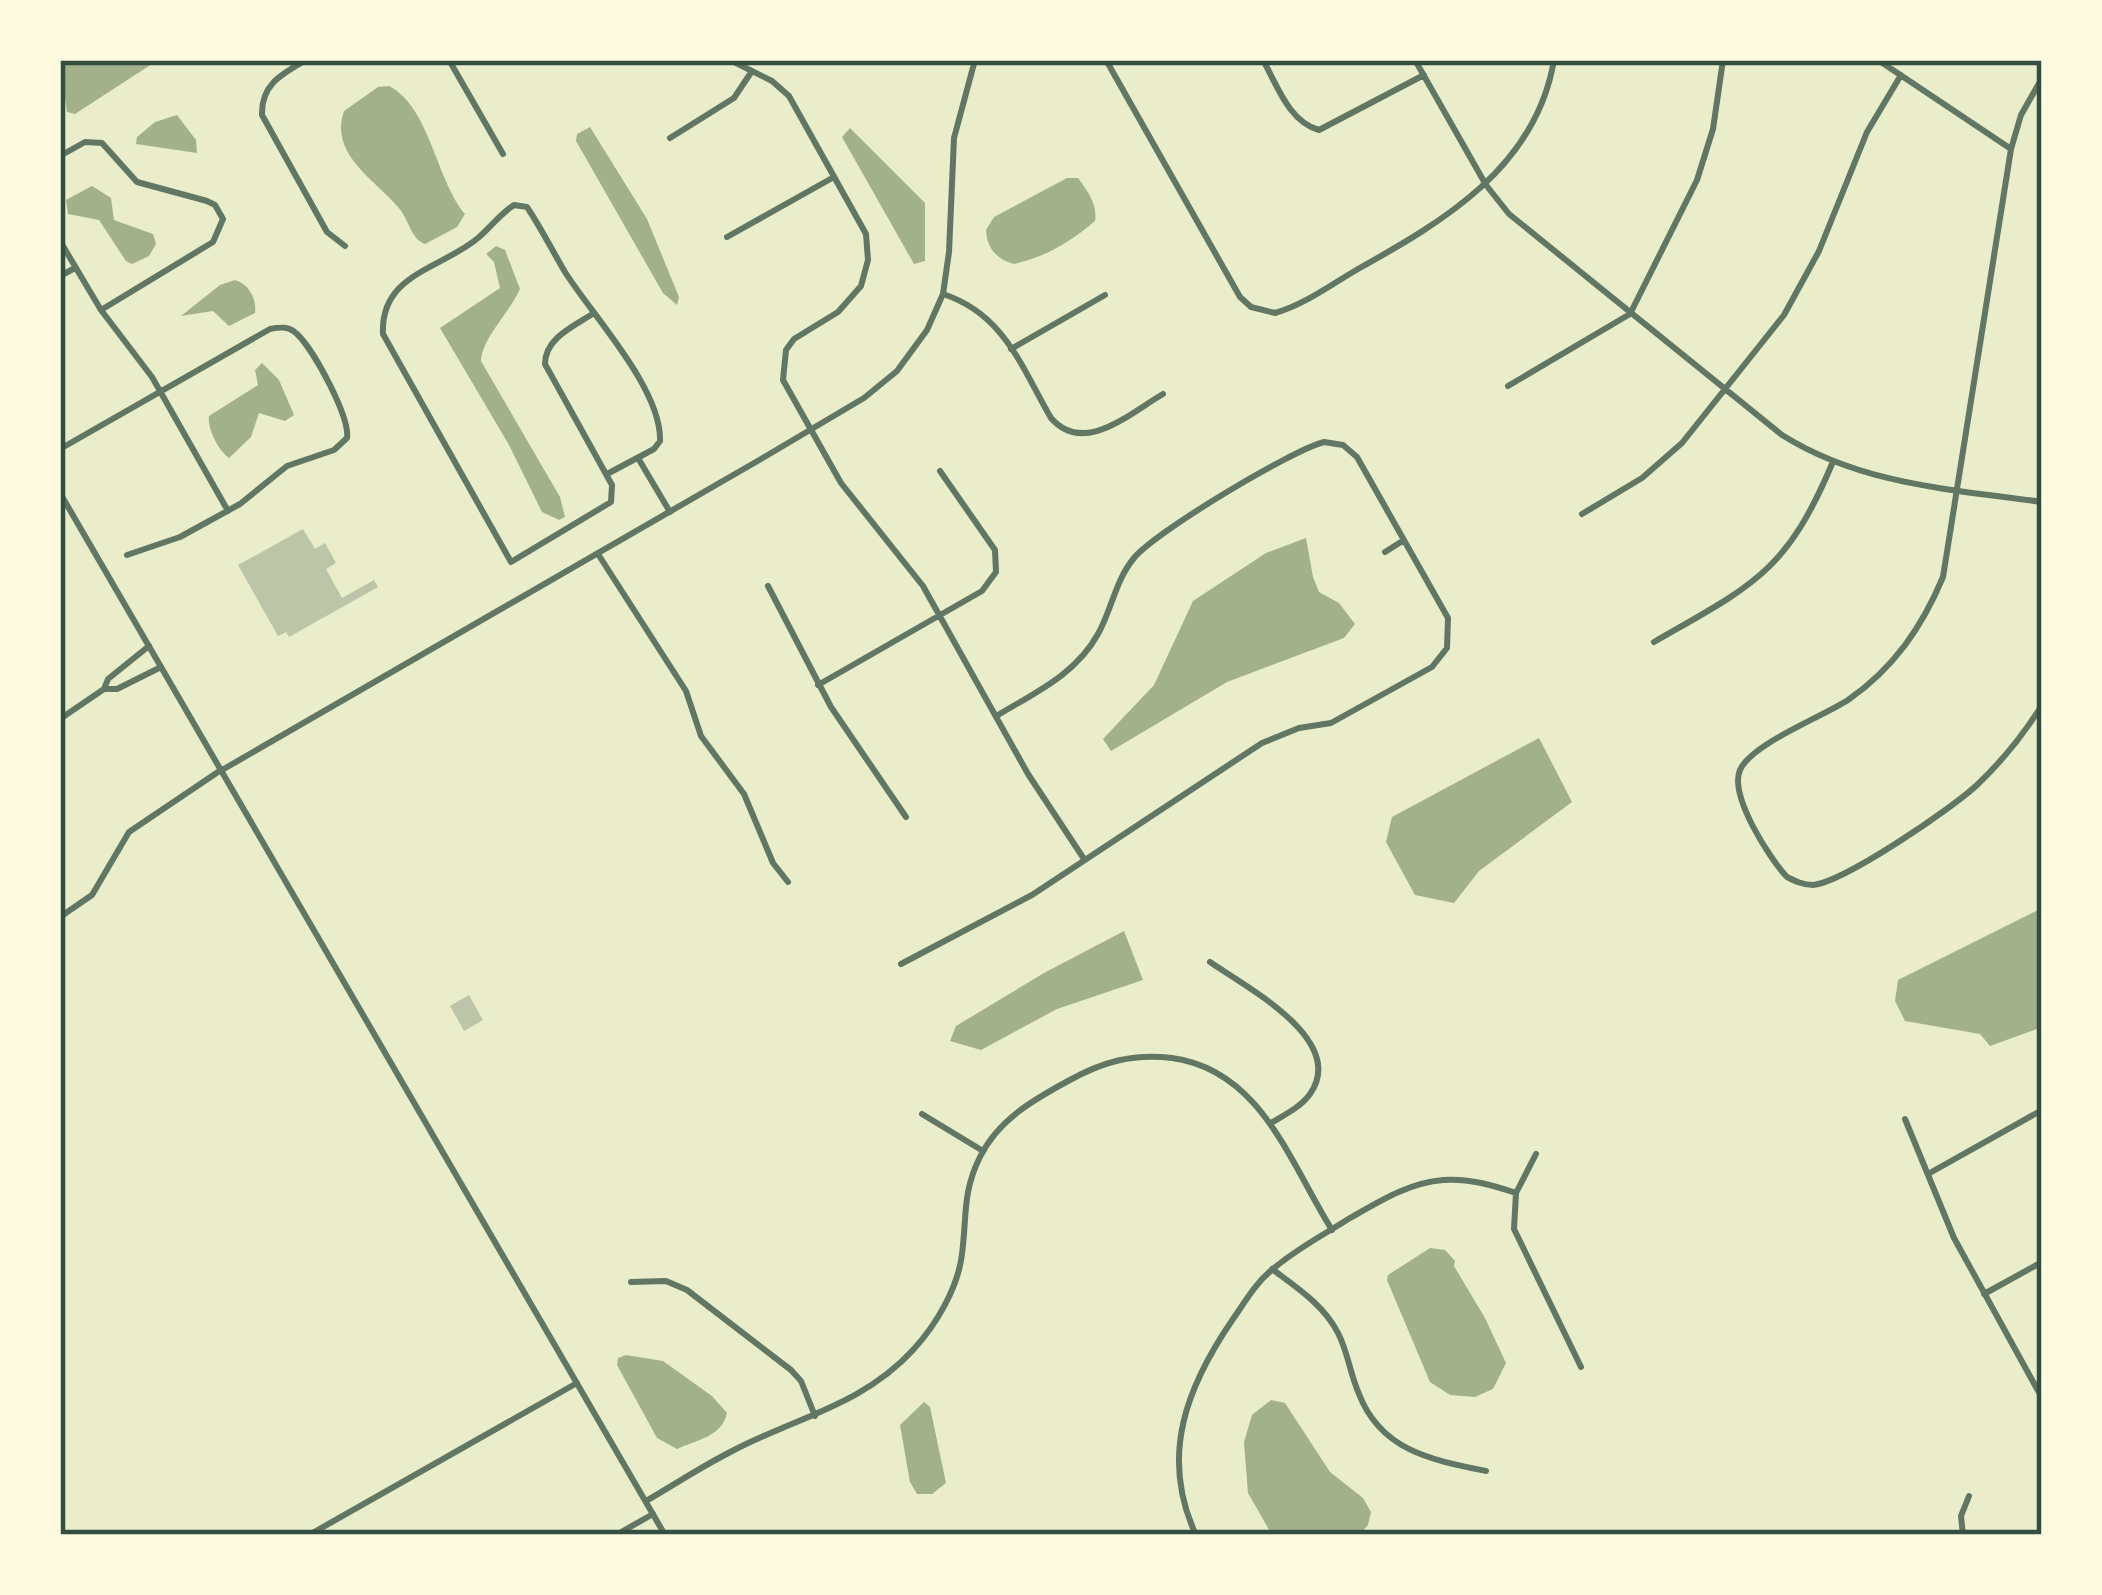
<svg xmlns="http://www.w3.org/2000/svg" width="2102" height="1595" viewBox="0 0 2102 1595" font-family="Overpass,sans-serif">
<style>
.water{fill:#a3b18a}
.building{fill:#bcc5a7}
.lines{fill:none;stroke-linecap:round;stroke-linejoin:round}
.minor{stroke:#617663;stroke-width:6}
.tertiary{stroke:#617663;stroke-width:6}
.neatline{fill:none;stroke:#344e41;stroke-width:4.5}
</style>
<rect width="100%" height="100%" fill="#e9edc9"/>
<path class="water" d="M60 60 102 64 111 60H158L75 114 67 112Z
M389 86C430 107 436 180 465 214L457 227 425 244C410 238 409 219 398 207 374 179 329 154 344 111L378 87Z
M177 115 196 140 197 153 136 144 137 137 155 122Z
M590 127 647 219 679 297 677 305 663 293 576 141 577 134Z
M850 128 925 203V261L914 264 842 137Z
M1067 178H1078C1087 190 1098 205 1095 221 1070 242 1046 257 1014 264 996 259 987 248 986 230L994 217Z
M92 186 111 198 114 220 153 234 156 244 149 256 132 264 126 261 99 220 68 214 66 200Z
M496 246 505 250 520 289C510 312 482 338 481 361L560 497 565 517 559 520 542 512 509 445 440 328 500 288 494 262 486 254Z
M235 280C249 284 257 299 255 313L229 326 213 311 181 316 220 285Z
M262 363 279 380 294 415 285 421 259 413 251 437 229 458C219 451 207 429 209 416L258 385 255 370Z
M1306 538 1313 577 1319 592 1339 603 1355 624 1344 638 1227 682 1111 751 1103 739 1154 685 1193 601 1266 553Z
M1539 738 1572 802 1479 871 1454 903 1415 895 1386 842 1392 817Z
M2042 908V1027L1990 1046 1980 1034 1905 1021 1895 1001 1898 980Z
M1124 931 1143 980 1057 1009 981 1050 950 1041 956 1026 1044 973Z
M1430 1248 1445 1250 1455 1261 1454 1266 1485 1318 1506 1363 1493 1389 1475 1397 1450 1395 1430 1382 1387 1280 1388 1275Z
M626 1355 663 1361 712 1396 727 1413C722 1437 696 1440 677 1449L657 1438 617 1365 618 1358Z
M1271 1400 1285 1403 1330 1472 1363 1498 1371 1512 1368 1525 1359 1535H1272L1248 1493 1244 1442 1252 1415Z
M924 1402 930 1407 946 1483 932 1494H917L910 1482 900 1425Z"/>
<path class="building" d="M303 529 315 549 325 543 336 563 326 569 342 598 374 580 378 587 289 637 286 632 278 636 238 565Z
M469 995 483 1020 464 1031 450 1006Z"/>
<g class="lines">
<path class="minor" d="M306 60C282 74 261 84 262 115L327 232 345 246
M449 60 503 154
M730 60 772 81 789 96 866 234 868 260 861 286 838 312 794 339 786 350 783 380 841 483 923 586 1028 774 1084 859
M1106 60 1240 297 1251 307 1275 313C1304 305 1332 284 1358 269 1444 221 1536 167 1554 60
M1263 60C1277 85 1289 122 1319 130L1424 75
M1415 60 1486 185 1509 214 1782 435C1862 485 1950 489 2042 502
M1878 60 2011 149
M2042 78 2021 115 2011 149 1943 577C1922 627 1894 668 1848 700 1822 717 1751 744 1740 770 1729 795 1769 858 1787 877 1795 881 1803 885 1813 885 1844 882 1953 808 1978 784 2002 761 2024 734 2042 705
M670 138 734 98 752 71
M60 156 85 142 102 143 137 182 207 201 215 205 223 219 213 242 101 310
M727 237 834 177
M60 241 101 310 152 377 228 511
M60 276 75 268
M943 294C1004 314 1021 366 1051 418 1084 456 1130 413 1163 394
M594 313C574 326 545 338 545 364L612 485 611 502 511 562 383 334C380 274 441 269 478 238 491 227 500 214 514 205L527 207C541 228 552 250 565 272 592 315 662 389 660 441L654 449 607 474
M1011 349 1105 295
M1508 386 1630 314 1697 180 1713 129 1723 60
M60 449 270 329C281 327 289 326 297 334 314 350 350 417 347 438L334 450 287 466 240 504 180 537 127 555
M638 458 670 512
M1582 514 1642 478 1682 443 1784 315 1819 251 1867 132 1901 75
M1385 552 1404 540
M598 554 686 691 701 736 744 794 773 863 788 882
M768 586 831 707 906 817
M1654 642C1753 585 1786 573 1832 464
M818 685 982 591 996 572 995 550 940 471
M104 689H117L161 667
M60 719 104 689 108 679 149 646
M60 917 92 895 129 832 221 770
M1210 962C1246 987 1348 1040 1310 1094 1301 1107 1284 1115 1271 1123
M901 964 1032 895 1262 743 1299 728 1331 723 1432 667 1447 648 1448 618 1357 457 1343 445 1324 442C1292 450 1155 532 1134 558 1115 581 1112 609 1098 634 1076 674 1036 692 998 715
M922 1114 983 1151
M1905 1119 1954 1238 2042 1398
M1536 1154 1516 1193 1514 1229 1581 1367
M1928 1174 2042 1110
M1272 1269C1296 1287 1324 1305 1338 1333 1348 1352 1350 1374 1359 1394 1381 1451 1432 1460 1486 1471
M631 1282 666 1281 687 1290 791 1370 801 1381 815 1416
M1984 1294 2042 1262
M646 1501C682 1480 718 1456 757 1439 814 1413 869 1398 913 1350 936 1325 958 1288 962 1254 967 1217 962 1193 980 1157 998 1120 1033 1100 1068 1081 1102 1062 1133 1053 1172 1058 1261 1070 1290 1163 1332 1230
M309 1535 577 1383
M616 1535 653 1514
M1196 1535C1159 1456 1187 1386 1233 1319 1245 1302 1256 1282 1273 1269 1296 1249 1325 1234 1350 1218 1380 1201 1408 1183 1443 1180 1468 1178 1492 1185 1516 1193
M1963 1535 1961 1516 1969 1496"/>
<path class="tertiary" d="M60 493 665 1535
M222 770 761 459 864 398 897 371 927 330 943 294 949 252 954 138 975 60"/>
</g>
<rect width="2102" height="1595" fill="none" stroke="#fefae0" stroke-width="126"/>
<rect x="63" y="63" width="1976" height="1469" class="neatline"/>
</svg>
